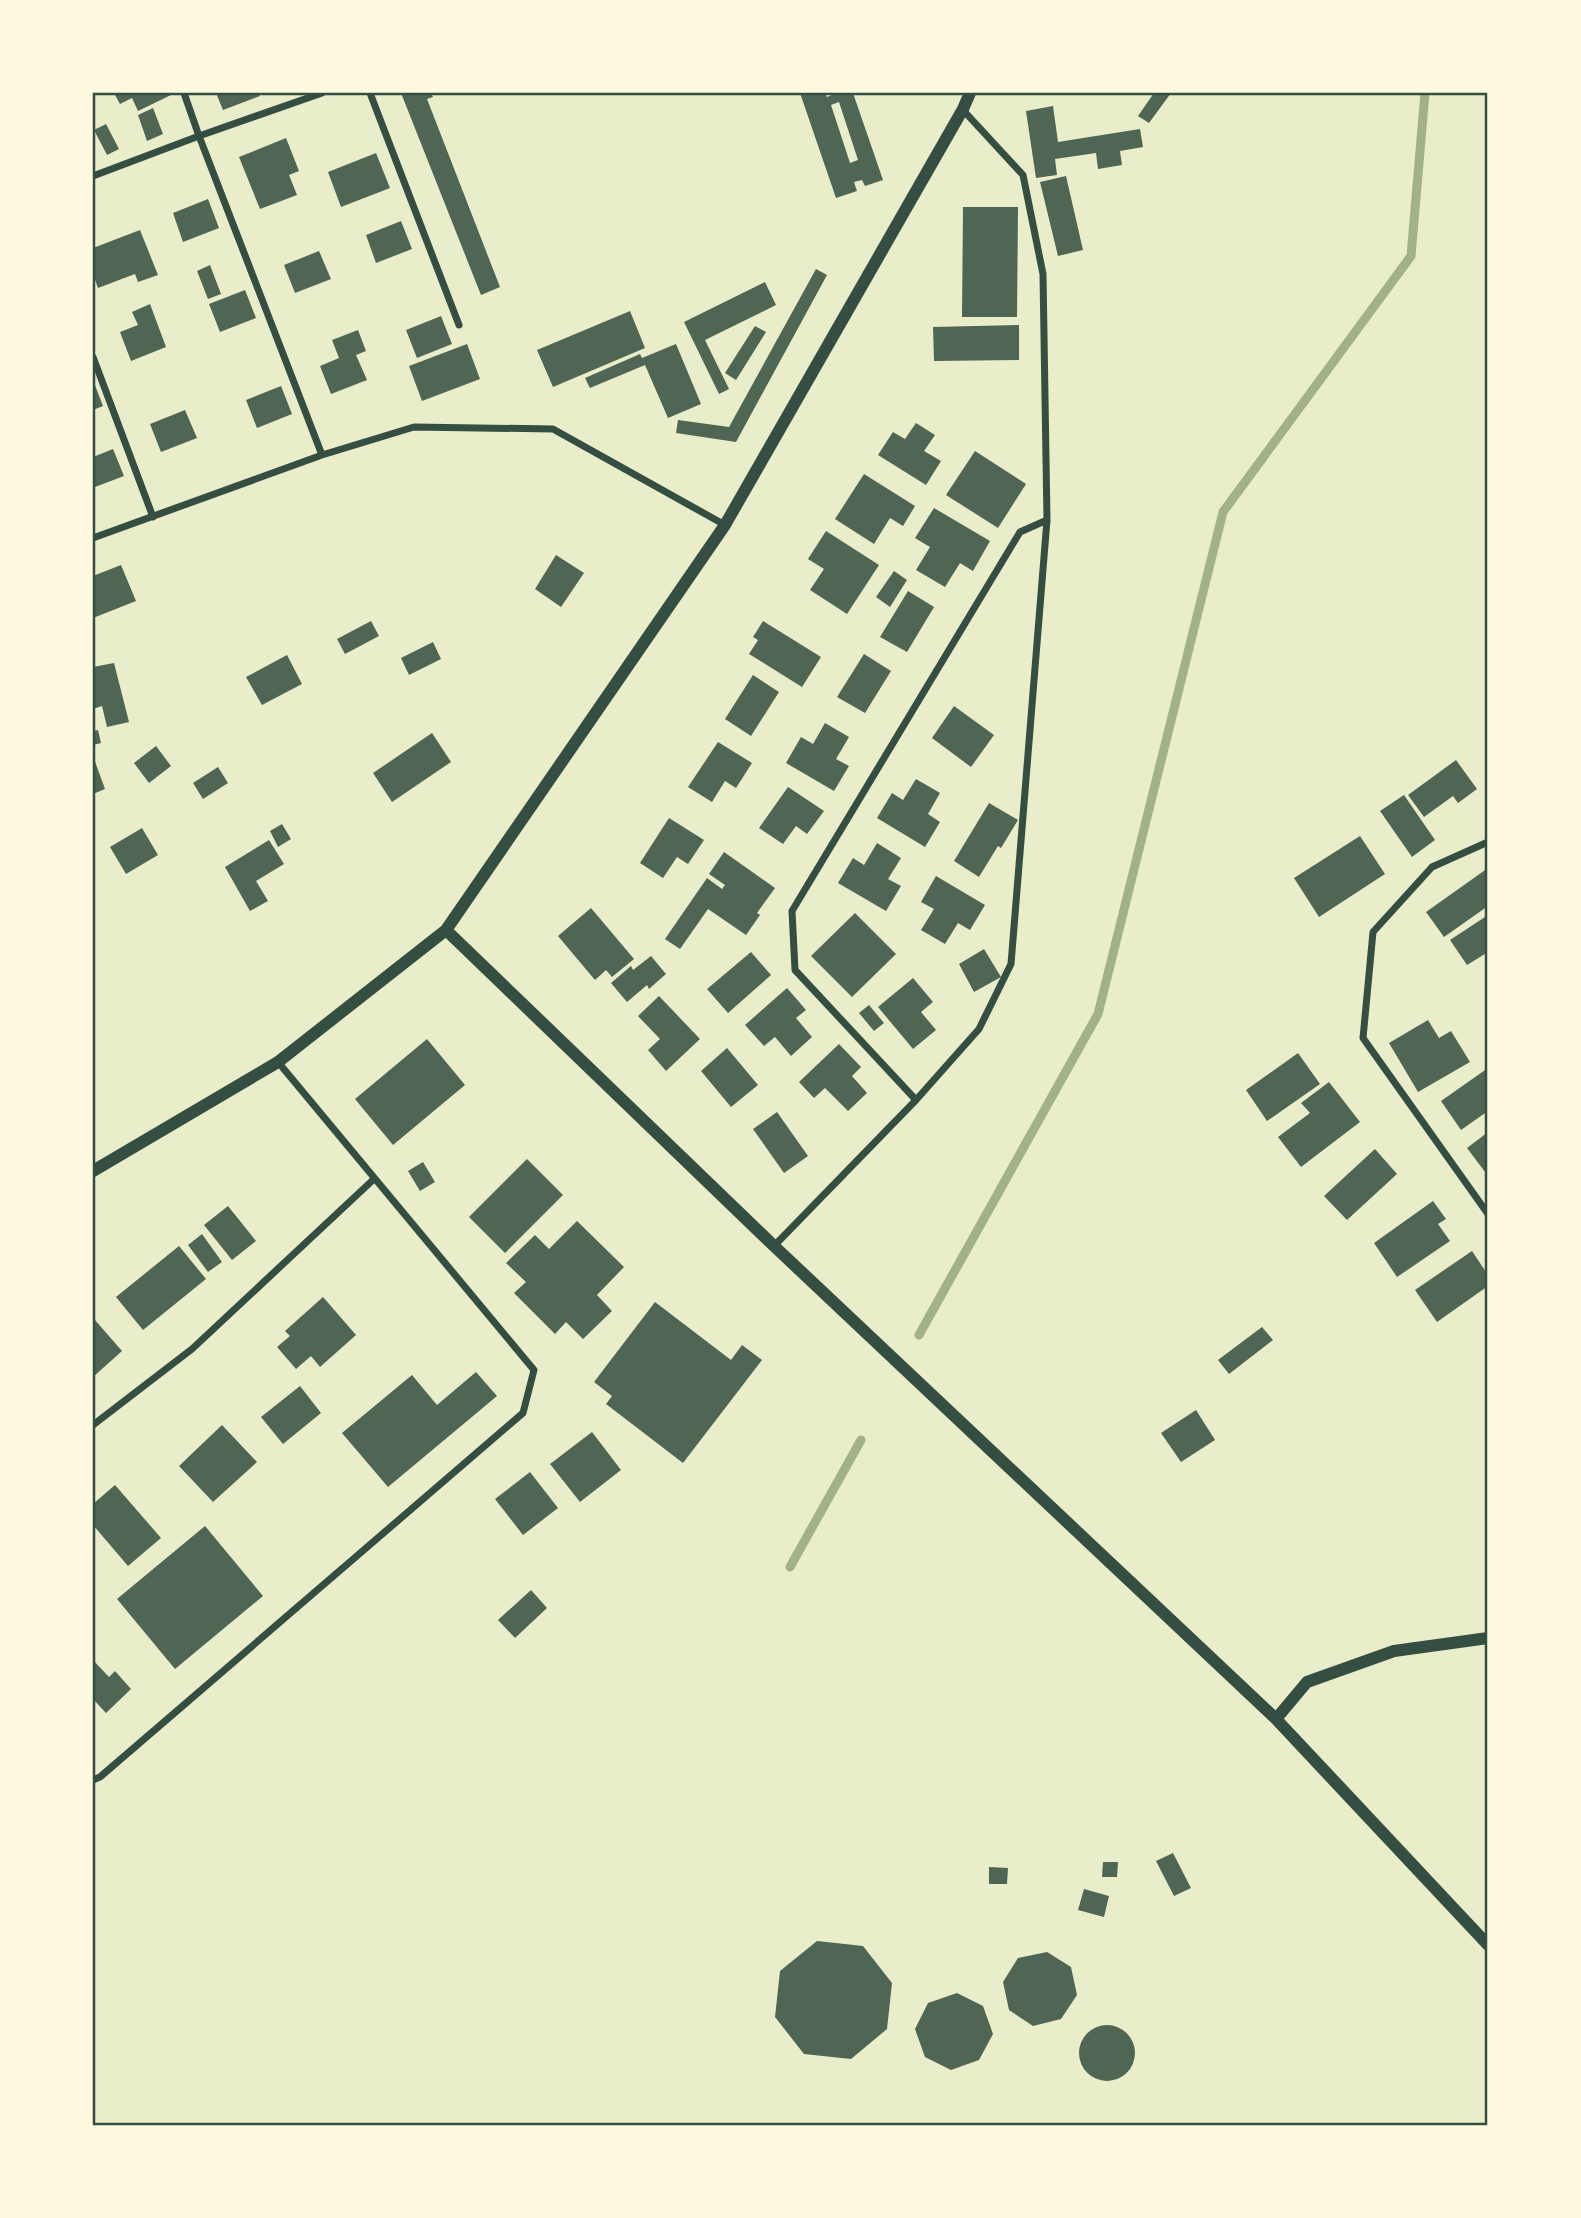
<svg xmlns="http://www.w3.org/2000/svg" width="1581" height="2218" viewBox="0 0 1581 2218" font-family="'Varela Round',sans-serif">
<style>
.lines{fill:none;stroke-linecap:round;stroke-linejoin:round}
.stream{stroke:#a3b18a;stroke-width:9}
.building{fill:#4f6655;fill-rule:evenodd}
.minor{stroke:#344e41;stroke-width:7}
.tertiary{stroke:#344e41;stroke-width:12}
.neatline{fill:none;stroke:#344e41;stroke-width:2.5}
</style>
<rect width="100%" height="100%" fill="#e9edc9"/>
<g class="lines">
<path class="stream" d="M919 1335 1098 1014 1223 512 1411 256 1425 93
M790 1567 861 1440"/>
</g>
<path class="building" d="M114 93H169L171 95 138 111 132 98 120 104Z
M216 93H258L260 96 223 110Z
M401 93H431L433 97 427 99 500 287 481 295Z
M800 93H825L827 97 834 94V93H853L883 180 865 186 862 180 854 182 857 191 836 198ZM839 102 858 160 850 163 831 105Z
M1154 93H1171L1149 123 1138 116Z
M1053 106 1058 142 1140 129 1143 147 1120 151 1122 165 1098 169 1096 153 1055 159 1057 175 1036 178 1026 111Z
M153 108 163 134 147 141 138 115Z
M106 124 119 149 107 155 94 130Z
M286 138 299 171 289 175 297 195 260 209 239 157Z
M376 153 390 188 341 207 328 172Z
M1066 176 1083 250 1058 256 1040 182Z
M208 199 219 228 183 242 173 213Z
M963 207H1018L1017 317H962Z
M401 221 412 249 376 263 366 235Z
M140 230 158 275 138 282 135 274 98 288 93 274V248Z
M319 251 331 279 295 293 284 265Z
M210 265 221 294 208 299 197 271Z
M816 269 827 275 736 442 676 433 678 420 729 427Z
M765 282 776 305 705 340 729 389 719 394 684 322Z
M245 290 256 318 220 332 209 304Z
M150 304 166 347 131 361 120 332 138 325 132 312Z
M630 311 645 348 553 387 537 350Z
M441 316 452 344 417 358 406 330Z
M1019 325V360L934 361 933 327Z
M755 326 766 332 736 380 725 373Z
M358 330 366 351 356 355 367 380 331 394 320 366 339 358 332 340Z
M467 344 480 379 422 401 409 366Z
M676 344 701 404 668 418 645 365 590 388 585 378 640 354 642 358Z
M93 380 103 406 93 410Z
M281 386 292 414 257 428 246 400Z
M185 410 197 438 161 452 150 424Z
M916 423 935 435 924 451 941 461 926 485 878 455 893 432 905 439Z
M113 449 124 476 95 487 93 481V457Z
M975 451 1026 484 998 528 946 495Z
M864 474 915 506 903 526 890 518 874 544 835 519Z
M934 508 990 541 973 571 960 563 945 587 916 570 930 547 915 538Z
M826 531 879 565 847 614 810 590 824 569 808 559Z
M556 555 584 573 561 607 535 589Z
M121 565 136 601 93 618V576Z
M894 571 907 580 890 607 876 597Z
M908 591 934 607 907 652 880 637Z
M371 621 379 636 345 654 337 639Z
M763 621 821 657 802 687 749 654 758 640 753 637Z
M433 642 441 659 409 675 401 658Z
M864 654 891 671 865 713 837 697Z
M287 655 302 684 262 705 246 677Z
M114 663 129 722 107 727 102 706 93 709V667Z
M753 675 779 692 751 736 725 719Z
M954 706 994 735 971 767 932 738Z
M825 723 849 737 836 759 849 766 834 791 786 763 801 737 813 744Z
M98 730 101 743 93 745V731Z
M432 733 451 762 392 802 373 773Z
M718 742 752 763 736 788 725 781 712 802 688 787Z
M156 746 171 766 149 783 134 763Z
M93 756 105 789 93 794Z
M1456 760 1477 789 1458 803 1453 796 1424 817 1408 795Z
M218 767 228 783 203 799 193 783Z
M916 779 940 793 928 814 940 822 925 847 877 818 892 793 903 800Z
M788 787 824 811 807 834 796 826 783 844 759 828Z
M1404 795 1435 840 1412 857 1380 811Z
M989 803 1018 820 1001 848 998 846 979 877 954 861Z
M669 818 704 840 688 864 677 857 663 878 640 863Z
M282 824 291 839 278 847 270 831Z
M142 828 158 855 126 874 110 847Z
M1360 836 1385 874 1319 917 1294 878Z
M269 840 284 864 256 881 268 901 250 911 225 867Z
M877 843 901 858 888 879 901 886 886 911 838 883 853 858 864 865Z
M724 852 775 888 757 913 760 915 746 935 708 909 680 949 665 939 707 878 722 889 725 885 709 874Z
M1488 868V906L1444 937 1426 912Z
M936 876 985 905 970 930 958 923 945 944 921 930 934 909 921 902Z
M591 908 634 959 612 977 606 970 595 980 558 936Z
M855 913 896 954 852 997 811 956Z
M1488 915V952L1467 965 1450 940Z
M984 949 1001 977 974 992 959 964Z
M751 952 771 975 728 1013 707 989Z
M651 956 666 974 649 989 647 985 627 1002 611 983 631 966 633 970Z
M913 978 933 1002 921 1012 936 1030 913 1049 878 1007Z
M787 988 806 1010 796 1018 812 1037 791 1056 775 1037 764 1046 745 1025Z
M659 996 700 1039 666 1071 648 1050 660 1039 638 1016Z
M869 1005 884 1023 874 1031 859 1013Z
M1428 1020 1439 1038 1451 1031 1470 1062 1418 1092 1389 1043Z
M427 1039 465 1085 393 1145 355 1099Z
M839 1044 861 1067 852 1076 867 1093 848 1111 825 1088 814 1098 799 1082Z
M727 1048 758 1085 731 1107 701 1071Z
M1298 1053 1320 1084 1267 1121 1246 1090Z
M1488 1068V1111L1461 1130 1441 1101Z
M1329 1082 1360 1122 1301 1167 1278 1137 1310 1113 1301 1103Z
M777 1112 808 1156 784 1173 753 1129Z
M1488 1132V1176L1467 1148Z
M1375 1149 1397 1174 1347 1220 1324 1196Z
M527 1159 563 1195 505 1253 469 1217Z
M423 1162 435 1182 420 1191 408 1171Z
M1433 1201 1446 1219 1438 1224 1450 1241 1397 1277 1374 1243Z
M228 1206 256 1241 232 1260 204 1225Z
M577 1221 624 1267 597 1295 612 1311 583 1339 566 1322 555 1334 514 1293 526 1282 506 1263 535 1235 549 1249Z
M202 1234 222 1262 208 1272 188 1245Z
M179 1246 206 1279 143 1330 116 1297Z
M1472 1251 1488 1275V1286L1437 1322 1415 1290Z
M323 1297 356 1335 320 1367 311 1356 296 1369 277 1347 290 1336 285 1331Z
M655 1302 731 1360 742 1345 762 1360 683 1463 606 1404 612 1396 594 1382Z
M95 1320 122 1351 93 1377V1322Z
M1262 1327 1273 1340 1229 1374 1218 1360Z
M476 1372 497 1396 388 1487 342 1433 412 1375 437 1405Z
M300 1386 321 1413 283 1444 261 1417Z
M1196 1410 1215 1440 1181 1462 1161 1433Z
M222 1425 257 1462 213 1502 179 1466Z
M592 1432 621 1470 580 1502 550 1464Z
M530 1472 558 1508 523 1535 495 1499Z
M115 1485 161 1538 128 1566 93 1525V1504Z
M205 1526 263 1596 175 1669 117 1599Z
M531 1590 547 1608 515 1638 498 1620Z
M93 1660 109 1677 115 1671 131 1689 106 1713 93 1699Z
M1173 1853 1191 1888 1174 1896 1156 1861Z
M1103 1862H1118L1117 1877H1102Z
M989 1867 1008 1868 1007 1884H989Z
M1084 1889 1109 1896 1104 1917 1078 1910Z
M817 1941 863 1946 892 1983 887 2029 851 2059 804 2054 775 2017 780 1971Z
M1047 1952 1071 1967 1077 1995 1061 2019 1033 2026 1009 2010 1003 1982 1018 1958Z
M957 1993 983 2006 993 2034 979 2060 951 2070 925 2057 915 2029 928 2003Z
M1079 2053a28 28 0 1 1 56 0a28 28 0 1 1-56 0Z"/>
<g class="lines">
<path class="minor" d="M184 93 199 136 322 455
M370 93 459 325
M93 176 199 136 322 93
M93 357 153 517
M93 538 322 455 414 427 553 429 725 525
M1488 842 1432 867 1373 932 1363 1038 1488 1214
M916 1100 795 970 792 911 1020 532 1047 520
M774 1246 916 1100 979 1029 1011 964 1047 520 1043 274 1023 175 963 110
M93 1425 192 1349 374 1179
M93 1780 100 1777 523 1413 534 1370 278 1062"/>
<path class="tertiary" d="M446 930 774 1246 1276 1719 1488 1945
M93 1171 278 1062 446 930 725 525 963 109 970 93
M1276 1719 1307 1682 1394 1651 1488 1638"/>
</g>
<rect width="1581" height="2218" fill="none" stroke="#fefae0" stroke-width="189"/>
<rect x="94" y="94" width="1392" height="2030" class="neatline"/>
</svg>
